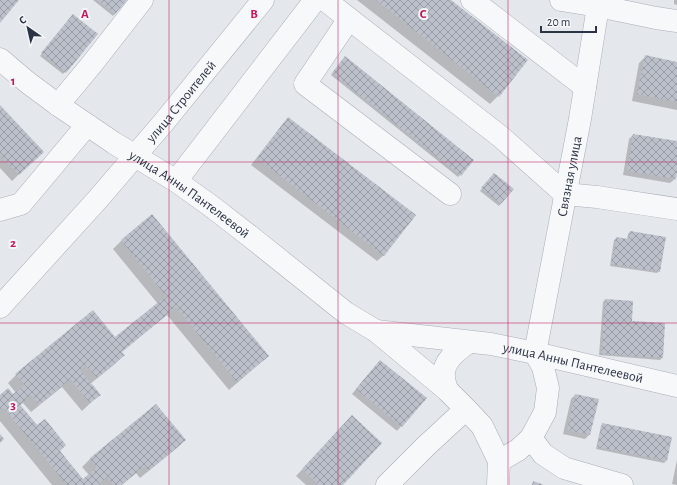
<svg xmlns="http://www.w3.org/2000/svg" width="677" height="485" viewBox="0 0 677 485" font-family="'Alegreya Sans',sans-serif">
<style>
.shadow{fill:#0003}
.building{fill:url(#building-cross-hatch)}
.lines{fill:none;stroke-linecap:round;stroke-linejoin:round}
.minor-casing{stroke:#a9aeb7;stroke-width:23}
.minor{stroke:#f7f8fa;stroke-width:22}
.grid{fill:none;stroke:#c2185b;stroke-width:1;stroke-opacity:0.55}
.labels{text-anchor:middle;stroke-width:4;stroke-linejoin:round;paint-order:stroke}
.street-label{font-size:14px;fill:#2b3445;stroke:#f4f6f9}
.grid-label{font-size:13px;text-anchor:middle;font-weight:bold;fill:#c2185b;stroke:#f4f6f9;stroke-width:4;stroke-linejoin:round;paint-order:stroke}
</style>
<defs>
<pattern id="building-cross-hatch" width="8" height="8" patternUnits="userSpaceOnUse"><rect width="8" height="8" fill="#bbc0ca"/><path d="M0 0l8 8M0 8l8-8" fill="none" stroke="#989da6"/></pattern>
</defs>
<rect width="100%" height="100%" fill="#e4e7ec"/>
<path class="shadow" d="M93 0H126L113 16Z
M357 0H450L498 96 490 104Z
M674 0H677V5L674 4Z
M71 17 65 72 63 74 40 56Z
M646 56 677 63V110L632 101 639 63Z
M344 59 473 160 458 177 331 75Z
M0 107 43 151 12 181 0 168Z
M288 118 384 255 377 261 251 165 282 125Z
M633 135 677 142V166L675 179 670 183 623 175 629 139Z
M492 176 512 189 499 206 480 191Z
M152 215 268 356 259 364 229 390 167 315 121 352 124 355 115 364 90 384 99 395 82 411 62 387 31 412 23 403 20 405 83 480 89 475 82 467 90 459 156 405 185 440 177 448 140 478 136 473 122 485H52L0 421V396H13L16 393 8 383 16 375 115 339 158 304 113 249 121 241Z
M630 232 659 271 657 273 610 266 614 240 616 239 627 240 628 234Z
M605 300 631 321 662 358 660 360 599 355 603 302Z
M376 365 425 398 397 431 352 394Z
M575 395 598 400 589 435 585 439 563 434 571 399Z
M346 423 342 485H306L296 476Z
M603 424 666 461 664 463 596 449 601 426Z
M677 460V485L672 484Z"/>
<path class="building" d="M0 0H19L0 23Z
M97 0H127L115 14Z
M376 0H451L528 60 499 97Z
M73 14 98 34 66 73 41 53Z
M645 55 677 62V102L637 94Z
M345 56 474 160 461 176 332 73Z
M0 105 44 152 19 175 0 155Z
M288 117 416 215 384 256 257 158Z
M633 134 677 141V172L676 179 627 171Z
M494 173 514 189 501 204 481 188Z
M152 214 269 356 237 382 176 307 122 352 125 355 97 378 86 365 80 370 101 395 90 403 70 379 39 405 31 395 20 405 37 425 45 419 66 445 60 451 83 479 97 467 90 458 156 404 186 440 148 471 145 466 121 485H114L107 477 98 485H67L3 407 0 409V395L8 388 13 394 25 385 15 374 93 310 115 337 166 296 121 240Z
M630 231 666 237 660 272 611 264 616 237 628 239Z
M605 299 633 301 632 321 665 323 663 358 601 354Z
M380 360 427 398 402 427 356 389Z
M575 394 599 399 590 435 567 430Z
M352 415 382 443 343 485H319L302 469Z
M602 423 672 437 667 461 597 447Z
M0 434 4 439 0 443Z
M533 481 544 485H532Z"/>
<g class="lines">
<defs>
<g id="minor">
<path d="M325 0 501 137 565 194 597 197 677 209"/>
<path d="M472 0 585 87"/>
<path d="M561 0 598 6 656 18 677 21"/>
<path d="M349 19 305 84 450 194"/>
<path id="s1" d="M0 59 27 82 58 105 114 143 176 181 211 206 251 237 346 313 376 331 447 390 466 409 482 426 499 461 498 485"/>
<path d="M58 105 92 64 142 0"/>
<path d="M176 181 315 0"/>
<path d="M0 210 21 204 87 125"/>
<path id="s2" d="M0 307 98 199 164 122 263 0"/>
<path id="s3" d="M376 331 491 344 535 353 677 386"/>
<path id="s4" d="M535 353 580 119 599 0"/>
<path d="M447 390C446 386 444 382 444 377 442 361 458 350 469 342"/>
<path d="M531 438 545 412 548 388 543 367 535 353"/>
<path d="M499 461 518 450 531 438 543 454 564 468 622 485"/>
<path d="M387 485 426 446 466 409"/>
</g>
</defs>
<use href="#minor" class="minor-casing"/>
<use href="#minor" class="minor"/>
</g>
<path class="grid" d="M169 0V485M338 0V485M508 0V485M0 162H677M0 323H677"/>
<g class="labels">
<g class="street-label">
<text dy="5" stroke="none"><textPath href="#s2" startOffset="274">улица Строителей</textPath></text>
<text dy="5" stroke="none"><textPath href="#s4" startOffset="180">Связная улица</textPath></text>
<text dy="5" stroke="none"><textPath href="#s1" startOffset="233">улица Анны Пантелеевой</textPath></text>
<text dy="5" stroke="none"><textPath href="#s3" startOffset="200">улица Анны Пантелеевой</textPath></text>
</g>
</g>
<g class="grid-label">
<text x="85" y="18">A</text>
<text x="254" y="18">B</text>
<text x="423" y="18">C</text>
<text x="13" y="85">1</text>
<text x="13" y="247">2</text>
<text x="13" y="409">3</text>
</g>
<g transform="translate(28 28) rotate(326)" stroke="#f4f6f9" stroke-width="3" paint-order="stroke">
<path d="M0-3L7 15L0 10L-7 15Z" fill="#2b3445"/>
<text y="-6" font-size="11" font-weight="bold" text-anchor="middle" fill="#2b3445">С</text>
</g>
<path d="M541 26v6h55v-6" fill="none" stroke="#2b3445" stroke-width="2"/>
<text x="547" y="26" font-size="12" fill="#2b3445" stroke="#f4f6f9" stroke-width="3" paint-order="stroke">20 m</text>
</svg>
